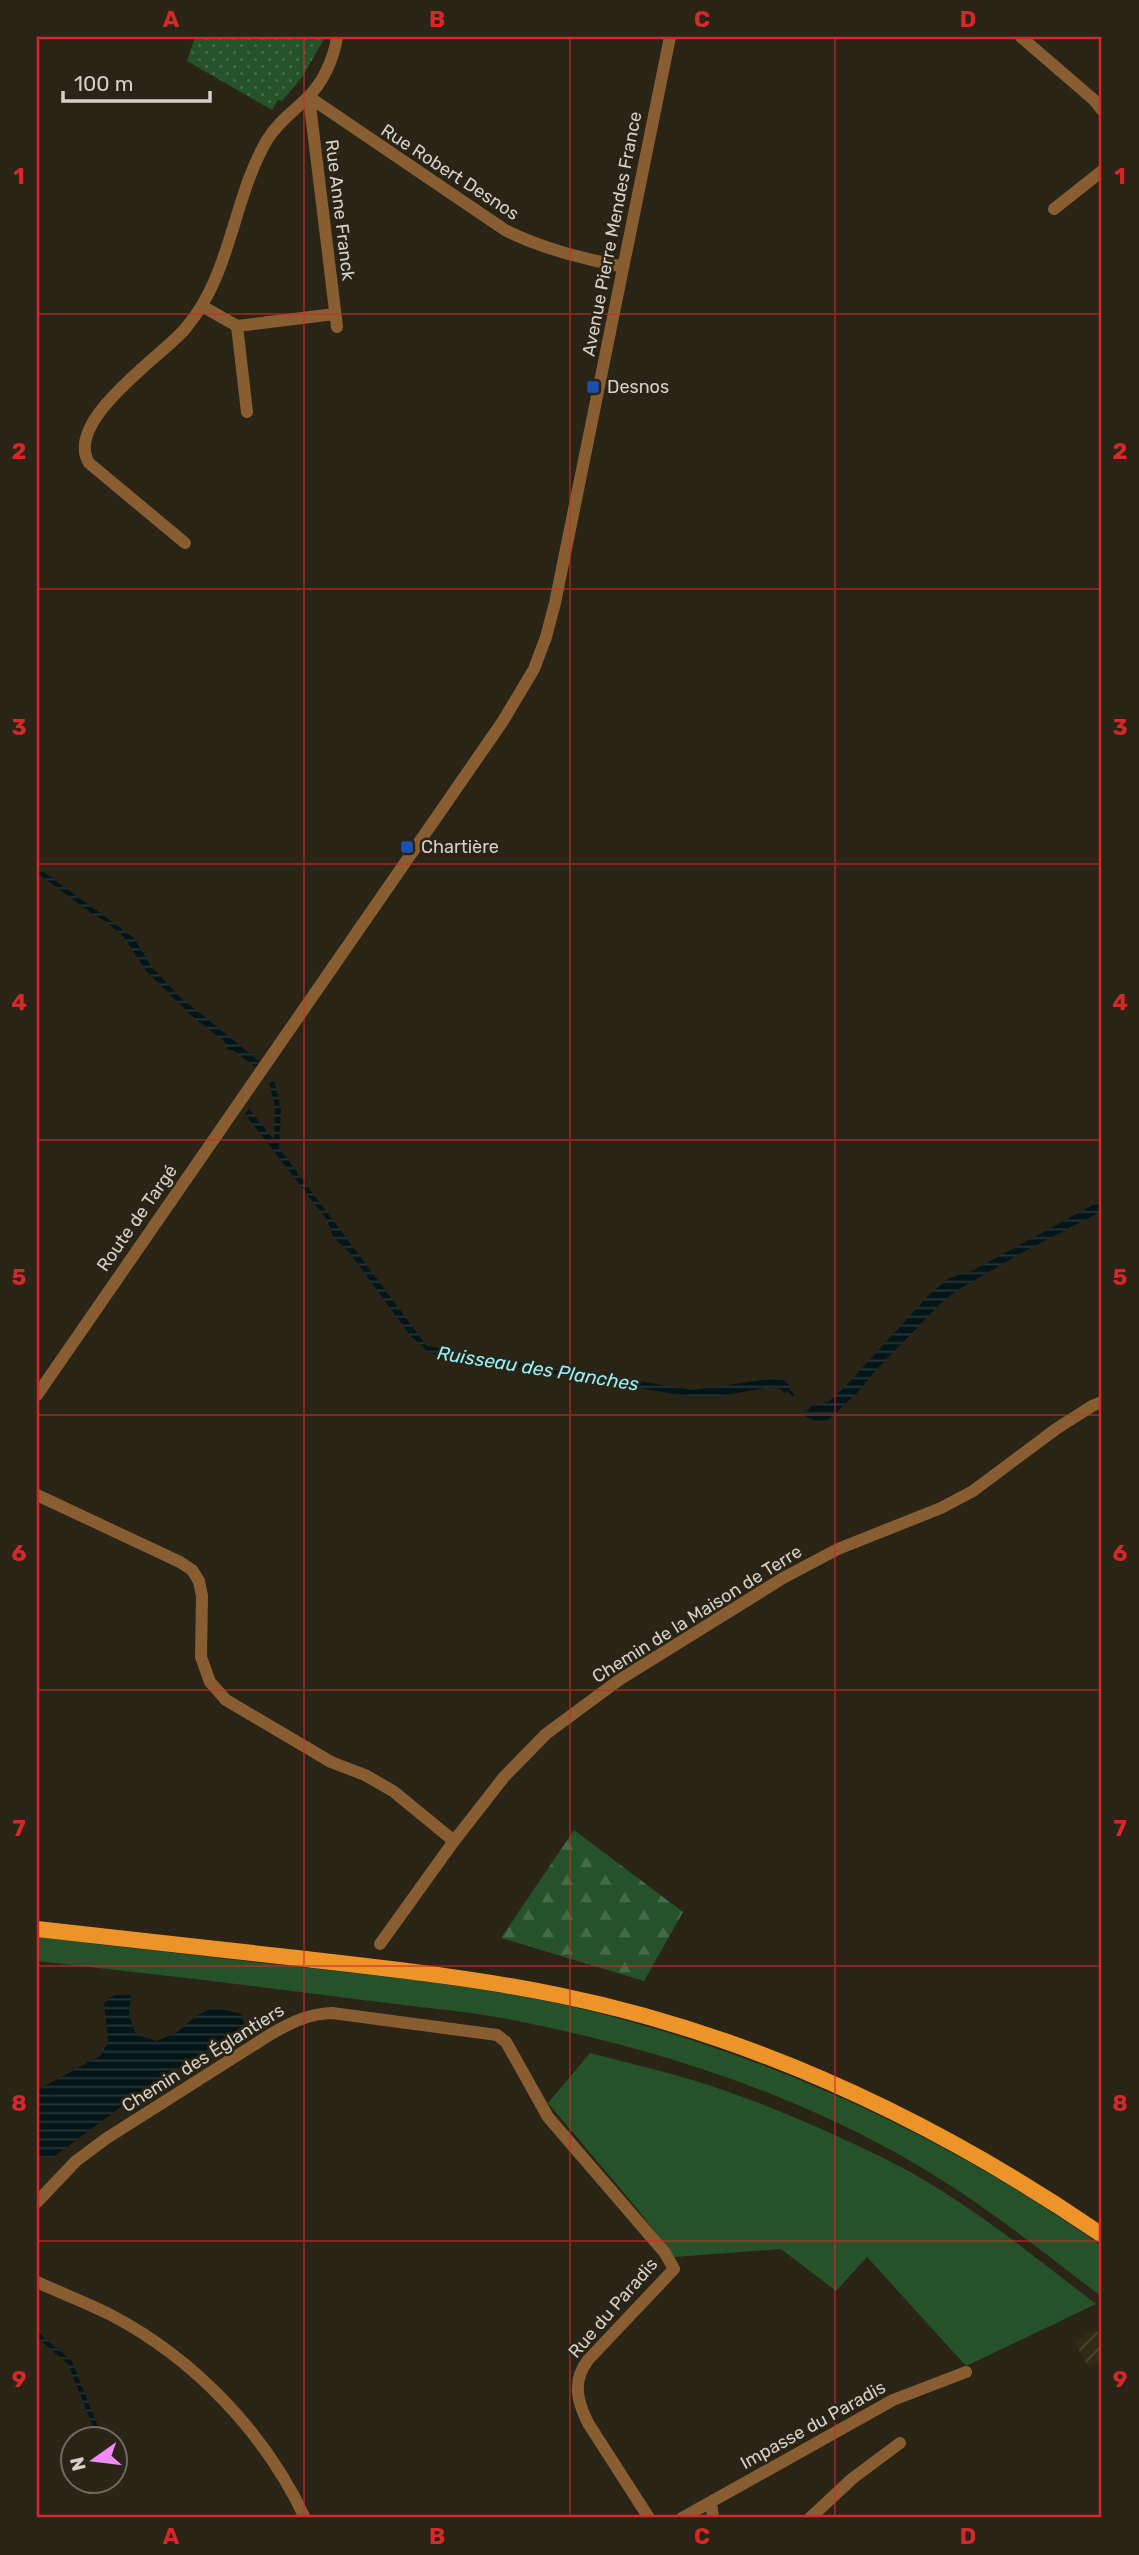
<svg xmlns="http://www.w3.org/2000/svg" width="1139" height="2555" viewBox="0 0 1139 2555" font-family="Rubik,sans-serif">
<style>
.industrial{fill:url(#industrial-furrows)}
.grass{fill:#255229}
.forest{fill:url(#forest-firs)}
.park{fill:url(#park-dots)}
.water{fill:url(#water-rules)}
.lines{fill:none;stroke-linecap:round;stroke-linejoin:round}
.stream{stroke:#041517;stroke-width:2.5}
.minor{stroke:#885d32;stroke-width:12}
.major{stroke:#ec9428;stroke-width:16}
.grid{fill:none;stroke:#d62828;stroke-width:2;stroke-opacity:0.55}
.transit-dot{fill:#1a4fb4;stroke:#292416;stroke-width:2.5}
.labels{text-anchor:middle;stroke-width:5;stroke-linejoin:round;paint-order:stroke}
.street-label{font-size:18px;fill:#d4d1c8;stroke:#292416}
.poi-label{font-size:18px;fill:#d4d1c8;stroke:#292416;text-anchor:start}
.water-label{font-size:19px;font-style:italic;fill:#93f2f9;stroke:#292416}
.neatline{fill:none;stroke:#d62828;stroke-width:2.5}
.grid-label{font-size:23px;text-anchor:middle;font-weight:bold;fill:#d62828}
</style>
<defs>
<pattern id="industrial-furrows" width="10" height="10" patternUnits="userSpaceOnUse" patternTransform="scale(1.75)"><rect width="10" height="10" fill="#312a15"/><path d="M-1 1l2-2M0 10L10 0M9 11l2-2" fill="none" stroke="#4e4836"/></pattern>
<pattern id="forest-firs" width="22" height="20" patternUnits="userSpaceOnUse" patternTransform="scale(1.75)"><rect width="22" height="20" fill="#255229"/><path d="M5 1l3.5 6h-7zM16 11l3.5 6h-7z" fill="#446a47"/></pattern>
<pattern id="park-dots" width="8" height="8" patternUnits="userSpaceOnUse" patternTransform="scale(1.75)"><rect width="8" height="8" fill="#255229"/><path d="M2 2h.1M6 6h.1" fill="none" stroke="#446a47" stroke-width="1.8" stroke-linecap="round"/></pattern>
<pattern id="water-rules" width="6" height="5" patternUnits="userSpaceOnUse" patternTransform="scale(1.75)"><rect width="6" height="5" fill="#041517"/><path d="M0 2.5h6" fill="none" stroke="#283637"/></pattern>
</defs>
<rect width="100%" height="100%" fill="#292416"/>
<path class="industrial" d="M1096 2329 1102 2340V2360L1089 2368 1074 2341Z"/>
<path class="grass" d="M37 1937C130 1948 224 1959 318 1969 408 1979 498 1989 586 2010 772 2056 945 2136 1102 2246V2297C1033 2244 968 2192 891 2150 772 2085 641 2045 508 2019 458 2010 406 2006 355 1999 249 1985 143 1973 37 1961Z
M590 2053C637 2065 684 2076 729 2092 785 2112 842 2137 895 2164 967 2201 1032 2255 1096 2304L966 2366 867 2257 836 2291 781 2249 674 2257 639 2211 548 2103Z"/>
<path class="forest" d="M574 1830 683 1912 644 1981 501 1938Z"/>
<path class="park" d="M195 37H325L303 76 282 101 278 100 272 110 187 61Z"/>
<path class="water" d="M37 867 134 938 151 966 180 997 259 1061 255 1067 233 1050H228L224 1041 193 1017 146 971 124 937 105 921 94 915 37 873Z
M274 1080 281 1110 279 1148 427 1346 693 1390 770 1379 783 1380 792 1387 785 1393 776 1386 715 1397H693L429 1353 409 1334 350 1253 333 1237 327 1220 245 1114 249 1109 274 1140 275 1106 269 1083Z
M1102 1200V1211L1023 1252 956 1291 939 1305 875 1371 857 1393 828 1420 817 1422 803 1415 812 1406 828 1402 845 1387 928 1296 949 1278 972 1271Z
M114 1995H131L129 2015 136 2035 157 2041 176 2033 196 2016 214 2007 241 2014 244 2023 235 2032 132 2099 52 2158 37 2156V2090L100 2056 108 2043 104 2003Z
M37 2329 43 2337 72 2361 103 2439H98L68 2364 39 2339Z"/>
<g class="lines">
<path class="stream" d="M787 1389 793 1395"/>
<path class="minor" d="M1021 37 1094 100 1102 110
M309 97 505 230C542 249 583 258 623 267
M309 97 337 327
M1054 209 1102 171
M202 306 237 326 335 314
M237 326 247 412
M185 543 89 463C63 421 162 356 185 329 232 274 232 200 267 140 278 122 293 112 307 98 323 83 334 58 337 37
M37 1395 503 721 534 669 546 637 555 603 670 37
M37 1495 180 1562 192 1570 199 1581 202 1596 201 1657 210 1682 226 1700 331 1762 365 1775 393 1791 454 1841
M380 1944 454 1841 504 1777 546 1734 619 1680 783 1578 838 1549 941 1508 973 1491 1056 1429 1092 1406 1102 1402
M37 2202 76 2161 107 2138 271 2034C292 2022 308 2014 332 2013L497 2035 506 2042 548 2117 665 2253 674 2269 588 2360C572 2381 577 2401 588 2423L649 2518
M37 2282C61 2293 87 2303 111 2315 195 2359 265 2433 305 2518
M711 2502 713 2518
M682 2518 893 2400 966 2372
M810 2518 853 2478 900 2443"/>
<path class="major" d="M37 1929C127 1939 216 1949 306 1959 390 1969 475 1978 558 1995 754 2035 938 2123 1102 2235"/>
</g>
<path class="grid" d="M304 37V2518M570 37V2518M835 37V2518M37 314H1102M37 589H1102M37 864H1102M37 1140H1102M37 1415H1102M37 1690H1102M37 1966H1102M37 2241H1102"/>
<g class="transit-dot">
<rect x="586" y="380" width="14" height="14" rx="3.5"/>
<rect x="400" y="840" width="14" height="14" rx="3.5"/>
</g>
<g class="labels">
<g class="street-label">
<text transform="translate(450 172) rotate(33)" y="6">Rue Robert Desnos</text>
<text transform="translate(340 210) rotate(83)" y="6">Rue Anne Franck</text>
<text transform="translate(612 234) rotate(-79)" y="6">Avenue Pierre Mendes France</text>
<text transform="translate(137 1218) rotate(-55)" y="6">Route de Targé</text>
<text transform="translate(697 1614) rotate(-32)" y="6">Chemin de la Maison de Terre</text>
<text transform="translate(203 2058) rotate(-32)" y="6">Chemin des Églantiers</text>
<text transform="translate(613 2308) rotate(-49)" y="6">Rue du Paradis</text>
<text transform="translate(813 2425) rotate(-29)" y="6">Impasse du Paradis</text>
</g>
<g class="poi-label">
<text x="607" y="393">Desnos</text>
<text x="421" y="853">Chartière</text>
</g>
<g class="water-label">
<text transform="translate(538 1368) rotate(9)" y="7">Ruisseau des Planches</text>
</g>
</g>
<rect width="1139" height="2555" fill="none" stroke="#292416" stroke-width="77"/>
<g transform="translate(94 2460) rotate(256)"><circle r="33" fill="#292416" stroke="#6d695d" stroke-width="2"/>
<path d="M0-5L12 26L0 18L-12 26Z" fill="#f08bf6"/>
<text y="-10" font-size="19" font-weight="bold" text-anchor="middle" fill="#d4d1c8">N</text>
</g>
<path d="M63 91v10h147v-10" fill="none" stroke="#d4d1c8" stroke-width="3.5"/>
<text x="74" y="91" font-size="21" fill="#d4d1c8" stroke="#292416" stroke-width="5" paint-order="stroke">100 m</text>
<rect x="38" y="38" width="1062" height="2478" class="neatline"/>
<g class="grid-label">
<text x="171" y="27">A</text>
<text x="437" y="27">B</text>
<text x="702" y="27">C</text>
<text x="968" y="27">D</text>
<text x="19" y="184">1</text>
<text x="1120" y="184">1</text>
<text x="19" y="459">2</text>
<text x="1120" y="459">2</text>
<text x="19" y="735">3</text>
<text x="1120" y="735">3</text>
<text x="19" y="1010">4</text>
<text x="1120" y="1010">4</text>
<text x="19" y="1285">5</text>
<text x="1120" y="1285">5</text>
<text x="19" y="1561">6</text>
<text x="1120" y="1561">6</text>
<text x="19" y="1836">7</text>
<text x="1120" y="1836">7</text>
<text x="19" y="2111">8</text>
<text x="1120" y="2111">8</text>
<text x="19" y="2387">9</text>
<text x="1120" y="2387">9</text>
<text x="171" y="2544">A</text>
<text x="437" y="2544">B</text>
<text x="702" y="2544">C</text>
<text x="968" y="2544">D</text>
</g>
</svg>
